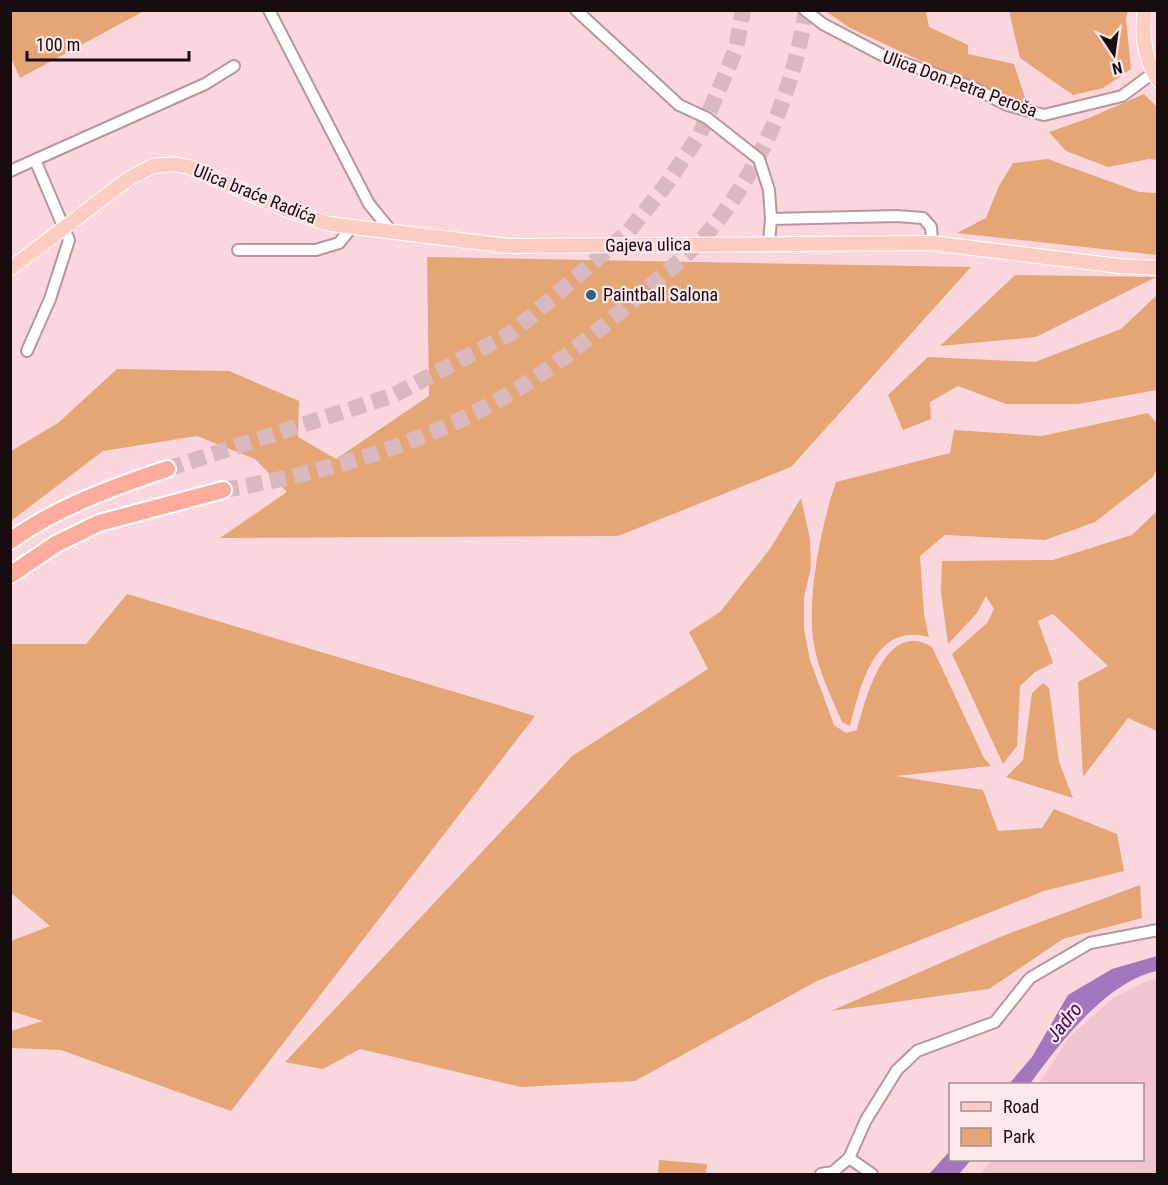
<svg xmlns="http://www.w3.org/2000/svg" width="1168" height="1185" viewBox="0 0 1168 1185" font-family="'Roboto Condensed',sans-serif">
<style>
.built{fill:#f1c5ce}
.green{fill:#e6a575}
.water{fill:#a277be}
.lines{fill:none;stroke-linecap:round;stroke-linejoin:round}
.highway-tunnel{stroke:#d9b8be;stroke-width:16;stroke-dasharray:16 8;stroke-linecap:butt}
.minor-casing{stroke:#b8969d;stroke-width:14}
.major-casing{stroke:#fff;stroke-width:16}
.highway-casing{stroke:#fff;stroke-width:20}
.minor{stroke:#fff;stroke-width:10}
.major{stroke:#fdcdc4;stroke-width:14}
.highway{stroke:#fcab9c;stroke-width:16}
.poi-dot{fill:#2c637e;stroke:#fee8ec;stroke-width:2}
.labels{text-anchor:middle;stroke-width:4.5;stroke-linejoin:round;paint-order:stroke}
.street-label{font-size:18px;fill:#180c0f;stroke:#fee8ec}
.poi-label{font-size:18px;fill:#180c0f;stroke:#fee8ec;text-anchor:start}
.water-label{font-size:20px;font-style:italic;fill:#40005b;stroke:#fee8ec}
</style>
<rect width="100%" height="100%" fill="#fbd6dd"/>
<path class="built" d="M1157 979V1174H981L991 1160H1142V1084H1039L1069 1037 1113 998 1147 981Z"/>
<path class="green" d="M11 10H144V11L20 78 11 58Z
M824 10 926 11 929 27 968 45V54L1014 64 1027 104 1007 101 850 28Z
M1009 11H1128L1126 19 1131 69 1103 88 1073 95 1020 58Z
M1144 94 1157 107V160L1149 159 1108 167 1066 151 1049 132 1089 118Z
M1048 159 1139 192 1157 193V255L957 233 986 218 999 186 1013 163Z
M427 257 971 267 791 467 618 536 220 538 287 492 255 459 197 436 103 451 11 521V451L58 423 117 369 229 371 299 401 298 437 336 459 429 396Z
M1015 275 1156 277 1036 337 940 346Z
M1157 295V390L1078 404H1006L958 386 930 402 931 419 903 430 888 395 928 357 1035 362 1121 329Z
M1148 413 1157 423V468L1153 477 1095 522 1045 540 945 535 920 556 924 615 929 637C874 622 861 685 850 726L842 722C831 697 819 672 814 645 806 599 821 526 836 482L950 453 954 430 1042 436Z
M801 498 810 539 811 567 804 597V629L810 660 834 725 846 733 857 730C866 698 885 619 932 647L984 758 991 766 896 776 983 790 998 831 1042 828 1054 809 1117 834 1124 871 1044 891 817 981 635 1081 521 1087 360 1049 323 1069 285 1062 572 756 708 669 689 632 720 612 770 549Z
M1157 511V731L1128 718 1083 777 1078 682 1108 666 1053 614 1038 621 1053 663 1035 672 1020 686 1017 746 1003 764 952 654 987 623 994 609 986 596 977 613 948 644 941 592 942 561 1053 560 1132 535Z
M127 594 535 716 231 1111 61 1050 11 1048V1031L43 1021 11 1011V941L50 926 11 893V644H86Z
M1043 683 1049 688 1059 762 1073 798 1006 777 1023 760 1032 693Z
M1140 885 1142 918 1063 939 989 989 831 1011 1000 937Z
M659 1160 707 1164 706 1174H658Z"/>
<path class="water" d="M1157 956V971C1107 981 1058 1045 1030 1084H1009L1032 1057 1068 995 1112 969Z
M950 1151V1160H971L959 1174H929Z"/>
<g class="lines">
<path class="highway-tunnel" d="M167 469 394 395 513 332 628 232 665 186 700 134 736 49 743 10
M223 490C330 472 438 441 530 381 567 357 600 329 634 300 659 278 689 255 711 229 761 168 794 89 806 10"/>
<defs>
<path id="minor" d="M269 10 369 204 392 232
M576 10 679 105 707 118 759 159 769 190 771 219 769 243
M805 10 823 24 882 55 974 88 1007 105 1044 115 1122 96 1153 73
M10 171 205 84 234 66
M771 219 897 216 923 218 931 227 932 243
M238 250H316L339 243 352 227
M27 351 50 299 69 240 35 160
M821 1174 833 1172 849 1158
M872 1174 849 1158 866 1120 897 1070 917 1051 995 1022 1030 978 1090 943 1158 930"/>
<path id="major" d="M1145 10C1141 34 1145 60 1158 80
M10 269 128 179 153 166 174 164 189 167 287 210 329 224 509 246 932 243 1119 266 1158 268"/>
<path id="highway" d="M10 541C57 507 113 487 167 469
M10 575 56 544 99 523 223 490"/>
</defs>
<use href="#minor" class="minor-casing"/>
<use href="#major" class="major-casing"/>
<use href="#highway" class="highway-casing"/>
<use href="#minor" class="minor"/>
<use href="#major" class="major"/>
<use href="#highway" class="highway"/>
</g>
<circle class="poi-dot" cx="591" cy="295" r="6"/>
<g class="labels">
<g class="street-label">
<text transform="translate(960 84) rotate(20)" y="6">Ulica Don Petra Peroša</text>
<text transform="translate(255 194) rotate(22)" y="6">Ulica braće Radića</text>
<text transform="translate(648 245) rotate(-1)" y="6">Gajeva ulica</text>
</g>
<g class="poi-label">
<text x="603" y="301">Paintball Salona</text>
</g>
<g class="water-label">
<text transform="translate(1064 1022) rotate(-51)" y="7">Jadro</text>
</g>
</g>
<rect width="1168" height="1185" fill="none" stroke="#180c0f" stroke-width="24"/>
<rect x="949" y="1083" width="195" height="78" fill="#fee8ec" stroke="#a29094" stroke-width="1.5"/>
<rect x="961" y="1102" width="30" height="9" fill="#fdcdc4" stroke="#a29094" stroke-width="1.5"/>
<text x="1003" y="1113" font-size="18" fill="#180c0f">Road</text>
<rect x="961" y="1128" width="30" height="18" fill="#e6a575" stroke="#a29094" stroke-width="1.5"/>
<text x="1003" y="1143" font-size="18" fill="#180c0f">Park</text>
<g transform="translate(1114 54) rotate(167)" stroke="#fee8ec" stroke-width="4.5" paint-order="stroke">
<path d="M0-4.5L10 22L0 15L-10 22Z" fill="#180c0f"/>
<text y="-9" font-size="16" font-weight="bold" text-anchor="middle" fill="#180c0f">N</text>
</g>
<path d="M27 51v9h162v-9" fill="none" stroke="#180c0f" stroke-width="3"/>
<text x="36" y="51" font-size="18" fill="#180c0f" stroke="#fee8ec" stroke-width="4.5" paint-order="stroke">100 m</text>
</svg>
